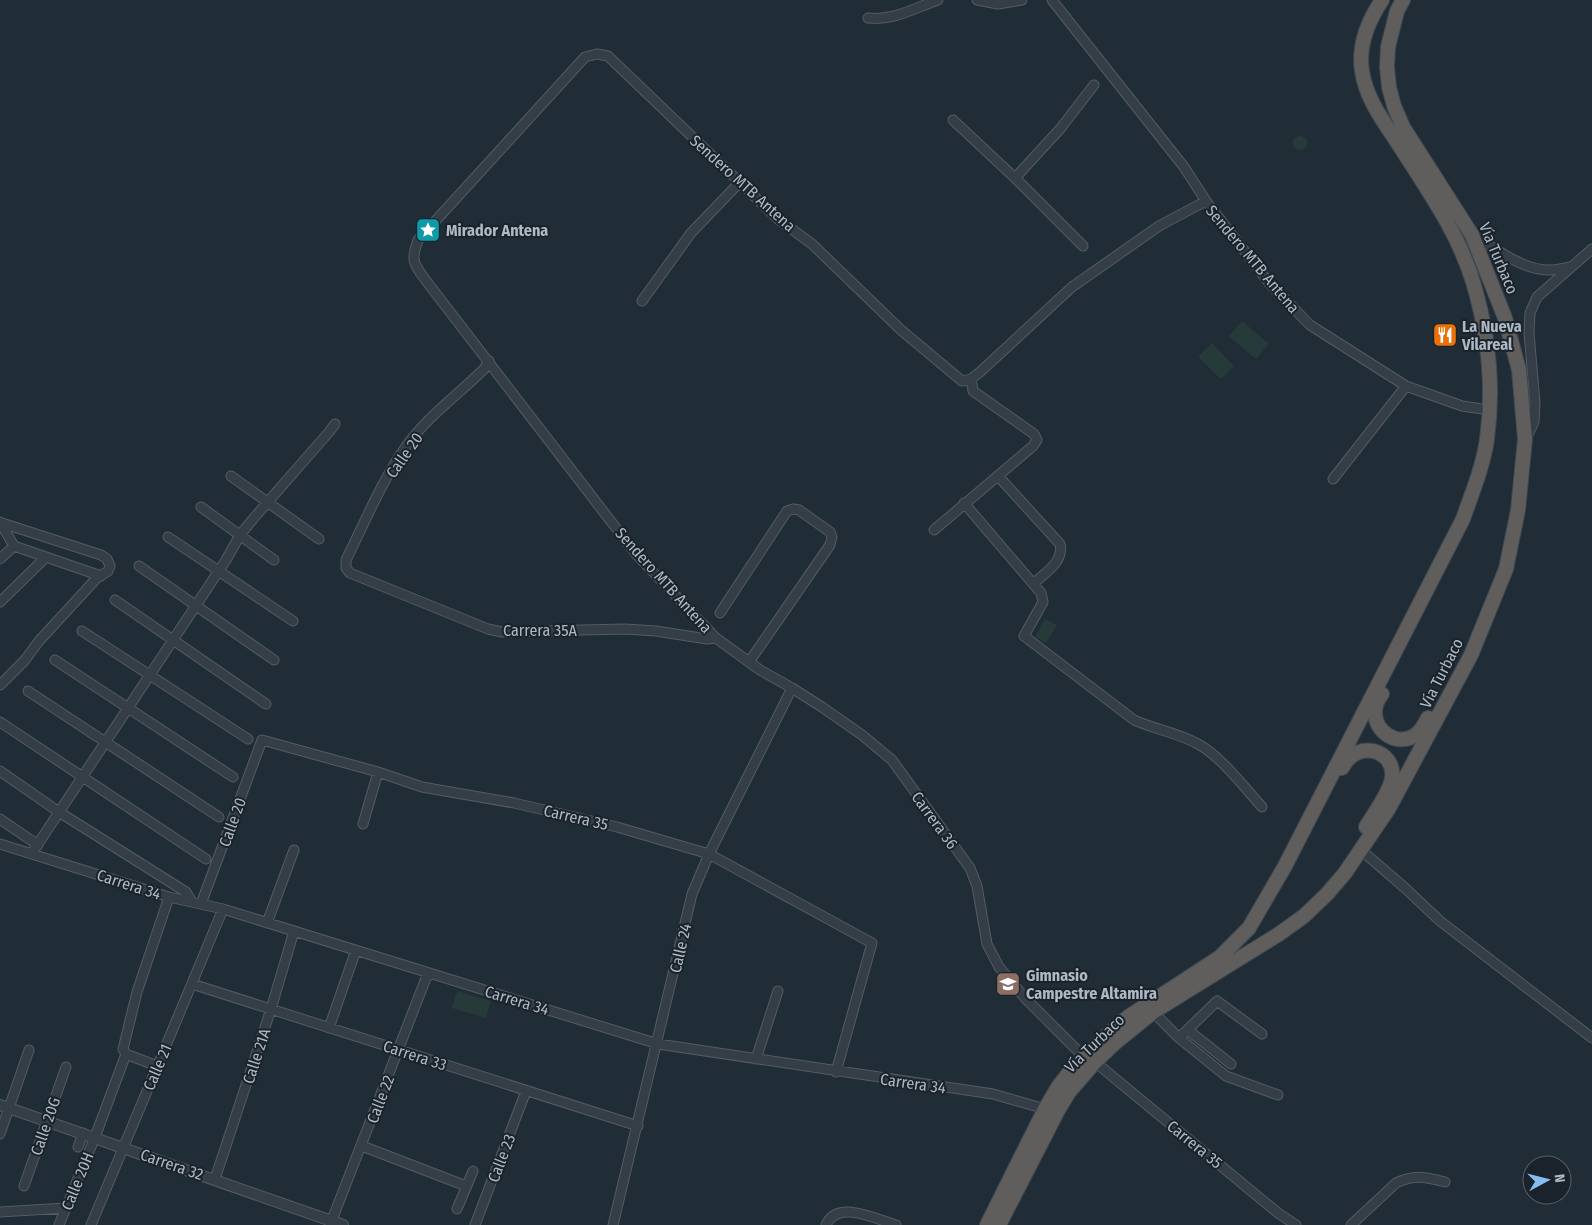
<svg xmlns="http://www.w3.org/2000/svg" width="1592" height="1225" viewBox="0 0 1592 1225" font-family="'Fira Sans Condensed',sans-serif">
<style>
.green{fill:#263b39}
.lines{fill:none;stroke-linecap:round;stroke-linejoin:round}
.minor-casing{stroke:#525c64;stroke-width:11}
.tertiary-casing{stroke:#525c64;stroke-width:12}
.trunk-casing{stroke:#3f4951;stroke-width:16}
.minor{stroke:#353e47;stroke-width:9}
.tertiary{stroke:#353e47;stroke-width:10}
.trunk{stroke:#5f5e5c;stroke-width:14}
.labels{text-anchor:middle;stroke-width:4;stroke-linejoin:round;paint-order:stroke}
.street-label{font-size:16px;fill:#afb9c3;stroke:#1a232b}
.poi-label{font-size:16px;font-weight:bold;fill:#afb9c3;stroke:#1a232b;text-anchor:start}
</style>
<rect width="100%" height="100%" fill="#212d36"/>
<path class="green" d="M1293 143a7 7 0 1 1 14 0a7 7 0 1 1-14 0Z
M1242 321 1269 344 1256 359 1229 336Z
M1212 343 1234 366 1221 379 1198 357Z
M1045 619 1057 625 1046 643 1035 637Z
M457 991 491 1001 486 1018 452 1008Z"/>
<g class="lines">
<defs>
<path id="minor" d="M977 0 998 4 1022 0
M1052 0 1184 167 1206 201 1270 284 1310 325 1406 386 1462 406 1489 410
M868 18C894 21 914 8 938 0
M953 120 1015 178 1083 246
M1015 178 1060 129 1094 85
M1472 235C1495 248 1523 271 1551 270 1557 270 1564 268 1570 267
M642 301 691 233 739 183
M489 361 484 369C459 394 428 416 407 445 382 480 365 522 346 560V568L350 573 488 629 502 632 625 629 656 631 707 639 716 638
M1527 437 1534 422 1535 403 1529 333 1530 313 1537 297 1592 249
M231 476 319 539
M998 476 1060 544C1064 562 1046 572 1034 583
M1333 479 1406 386
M964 503 1041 593 1043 602 1024 636 1134 720C1154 729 1177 733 1196 743 1219 754 1244 787 1262 807
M201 507 274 560
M0 522 14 546 101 576
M934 530 1033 446 1037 440 1034 434 973 391 971 379
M168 537 293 621
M0 559 14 546
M139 566 274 660
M115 600 266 704
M0 602 46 557
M720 613 787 511 793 509 799 510 830 532 832 537 830 545 749 662
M82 631 248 739
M55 660 233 777
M0 685 25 660 39 641 96 579 108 571 110 566 107 559 101 555 2 523
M28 691 219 817
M0 722 206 859
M0 771 59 812 186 892 192 902
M0 819 38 845
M363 824 378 772
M0 844 169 897 223 909 658 1044 993 1094 1045 1109
M1361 850 1405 888 1440 921 1592 1038
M32 853 226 560 240 535 253 519 329 432 335 424
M201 904 262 740 378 772 422 787 514 803 617 827 709 854 872 943 836 1072
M267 923 294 850
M192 984 638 1126
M1153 1012 1179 1038 1226 1076 1278 1095
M329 1028 356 950
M1188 1030 1231 1064
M1179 1038 1217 1001 1262 1034
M1084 1057 1025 998 999 967 987 944 977 886 970 868 892 760 862 735 822 707 792 688 760 670 716 638 636 554 427 282C414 264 410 262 418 240L585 57 597 54 608 56 778 219 812 244 901 330 962 381 971 379 980 372 1072 287 1159 226 1206 201
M756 1059 778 991
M1095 1062 1278 1213 1296 1225
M157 1066 126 1054 123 1049 137 992 169 897
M0 1134 29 1050
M362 1146 466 1186
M78 1147 83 1133
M215 1179 271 1009 294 931
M24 1186 66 1067
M457 1209 473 1171
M0 1212 66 1208
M59 1225 95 1137 126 1054
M91 1225 223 909
M330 1225 428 973
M475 1225 526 1091
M613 1225 692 894 709 854 792 688
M826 1225C837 1199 876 1219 896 1225
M1351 1225 1396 1183C1415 1174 1425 1177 1445 1182"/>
<path id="tertiary" d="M0 1105 343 1225"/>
<path id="trunk" d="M1382 694C1378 699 1375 705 1375 712 1375 732 1396 746 1414 736 1421 732 1424 725 1428 718
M1342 768C1357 738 1396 750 1392 778 1390 793 1374 813 1366 827
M987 1225 1045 1109 1058 1087 1072 1069 1108 1034 1128 1017 1220 957 1249 928 1285 866 1463 519C1472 493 1483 467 1487 439 1494 387 1488 332 1473 282 1458 232 1427 189 1399 145 1384 122 1366 99 1362 71 1358 46 1368 21 1382 0
M999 1225 1057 1112 1069 1092 1095 1062 1116 1042 1153 1012 1279 934 1304 916 1327 894 1345 873 1389 808 1471 655 1506 569 1518 510 1525 439 1519 370 1505 318 1472 235 1403 127 1394 106 1389 87 1387 67 1388 47 1397 11 1403 0"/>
</defs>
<use href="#minor" class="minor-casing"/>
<use href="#tertiary" class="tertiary-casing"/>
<use href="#trunk" class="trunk-casing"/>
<use href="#minor" class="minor"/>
<use href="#tertiary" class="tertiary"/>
<use href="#trunk" class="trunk"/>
</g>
<defs>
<symbol id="sight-square" viewBox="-11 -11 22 22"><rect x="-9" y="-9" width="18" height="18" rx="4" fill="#0f9aa8" stroke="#1a232b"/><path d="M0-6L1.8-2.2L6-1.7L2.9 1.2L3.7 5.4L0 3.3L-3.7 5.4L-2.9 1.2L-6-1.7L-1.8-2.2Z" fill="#fff"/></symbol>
<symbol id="restaurant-square" viewBox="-11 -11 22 22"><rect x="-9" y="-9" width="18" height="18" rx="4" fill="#e8710a" stroke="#1a232b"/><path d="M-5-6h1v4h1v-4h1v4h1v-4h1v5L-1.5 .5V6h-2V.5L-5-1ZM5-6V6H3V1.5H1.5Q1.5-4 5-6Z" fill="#fff"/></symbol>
<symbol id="school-square" viewBox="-11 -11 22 22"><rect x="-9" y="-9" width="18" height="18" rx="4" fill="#8d6e63" stroke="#1a232b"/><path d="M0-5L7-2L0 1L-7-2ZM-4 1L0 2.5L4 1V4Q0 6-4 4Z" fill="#fff"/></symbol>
</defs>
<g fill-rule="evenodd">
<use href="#sight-square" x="414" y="216" width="28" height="28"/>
<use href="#restaurant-square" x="1431" y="321" width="28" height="28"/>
<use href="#school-square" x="994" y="970" width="28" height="28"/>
</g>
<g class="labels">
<g class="street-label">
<text transform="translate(743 183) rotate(42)" y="6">Sendero MTB Antena</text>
<text transform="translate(1499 258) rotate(67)" y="6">Vía Turbaco</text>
<text transform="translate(1253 259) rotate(50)" y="6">Sendero MTB Antena</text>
<text transform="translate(404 455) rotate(-55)" y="6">Calle 20</text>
<text transform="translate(664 580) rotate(48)" y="6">Sendero MTB Antena</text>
<text x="540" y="636">Carrera 35A</text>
<text transform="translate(1441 673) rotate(-63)" y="6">Vía Turbaco</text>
<text transform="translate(576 817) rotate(13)" y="6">Carrera 35</text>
<text transform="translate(935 820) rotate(54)" y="6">Carrera 36</text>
<text transform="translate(232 822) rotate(-70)" y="6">Calle 20</text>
<text transform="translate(129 884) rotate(18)" y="6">Carrera 34</text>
<text transform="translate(680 948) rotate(-77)" y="6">Calle 24</text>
<text transform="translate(517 1000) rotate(17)" y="6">Carrera 34</text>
<text transform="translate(1094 1043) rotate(-44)" y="6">Vía Turbaco</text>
<text transform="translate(415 1055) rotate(18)" y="6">Carrera 33</text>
<text transform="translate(256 1056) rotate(-72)" y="6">Calle 21A</text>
<text transform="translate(157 1067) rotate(-67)" y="6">Calle 21</text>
<text transform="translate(913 1083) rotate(8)" y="6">Carrera 34</text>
<text transform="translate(380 1099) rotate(-69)" y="6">Calle 22</text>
<text transform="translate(45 1126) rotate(-71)" y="6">Calle 20G</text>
<text transform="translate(1195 1144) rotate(39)" y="6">Carrera 35</text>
<text transform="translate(501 1158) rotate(-69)" y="6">Calle 23</text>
<text transform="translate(172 1164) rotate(19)" y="6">Carrera 32</text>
<text transform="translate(77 1181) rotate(-68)" y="6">Calle 20H</text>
</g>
<g class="poi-label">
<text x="446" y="236">Mirador Antena</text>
<text x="1462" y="332">La Nueva<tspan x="1462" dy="18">Vilareal</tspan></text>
<text x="1026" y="981">Gimnasio<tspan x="1026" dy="18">Campestre Altamira</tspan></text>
</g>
</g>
<g transform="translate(1547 1180) rotate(83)"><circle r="24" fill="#1a232b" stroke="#565f68"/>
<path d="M0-4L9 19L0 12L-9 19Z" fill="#86bdf1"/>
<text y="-8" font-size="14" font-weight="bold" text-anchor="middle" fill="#afb9c3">N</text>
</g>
</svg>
